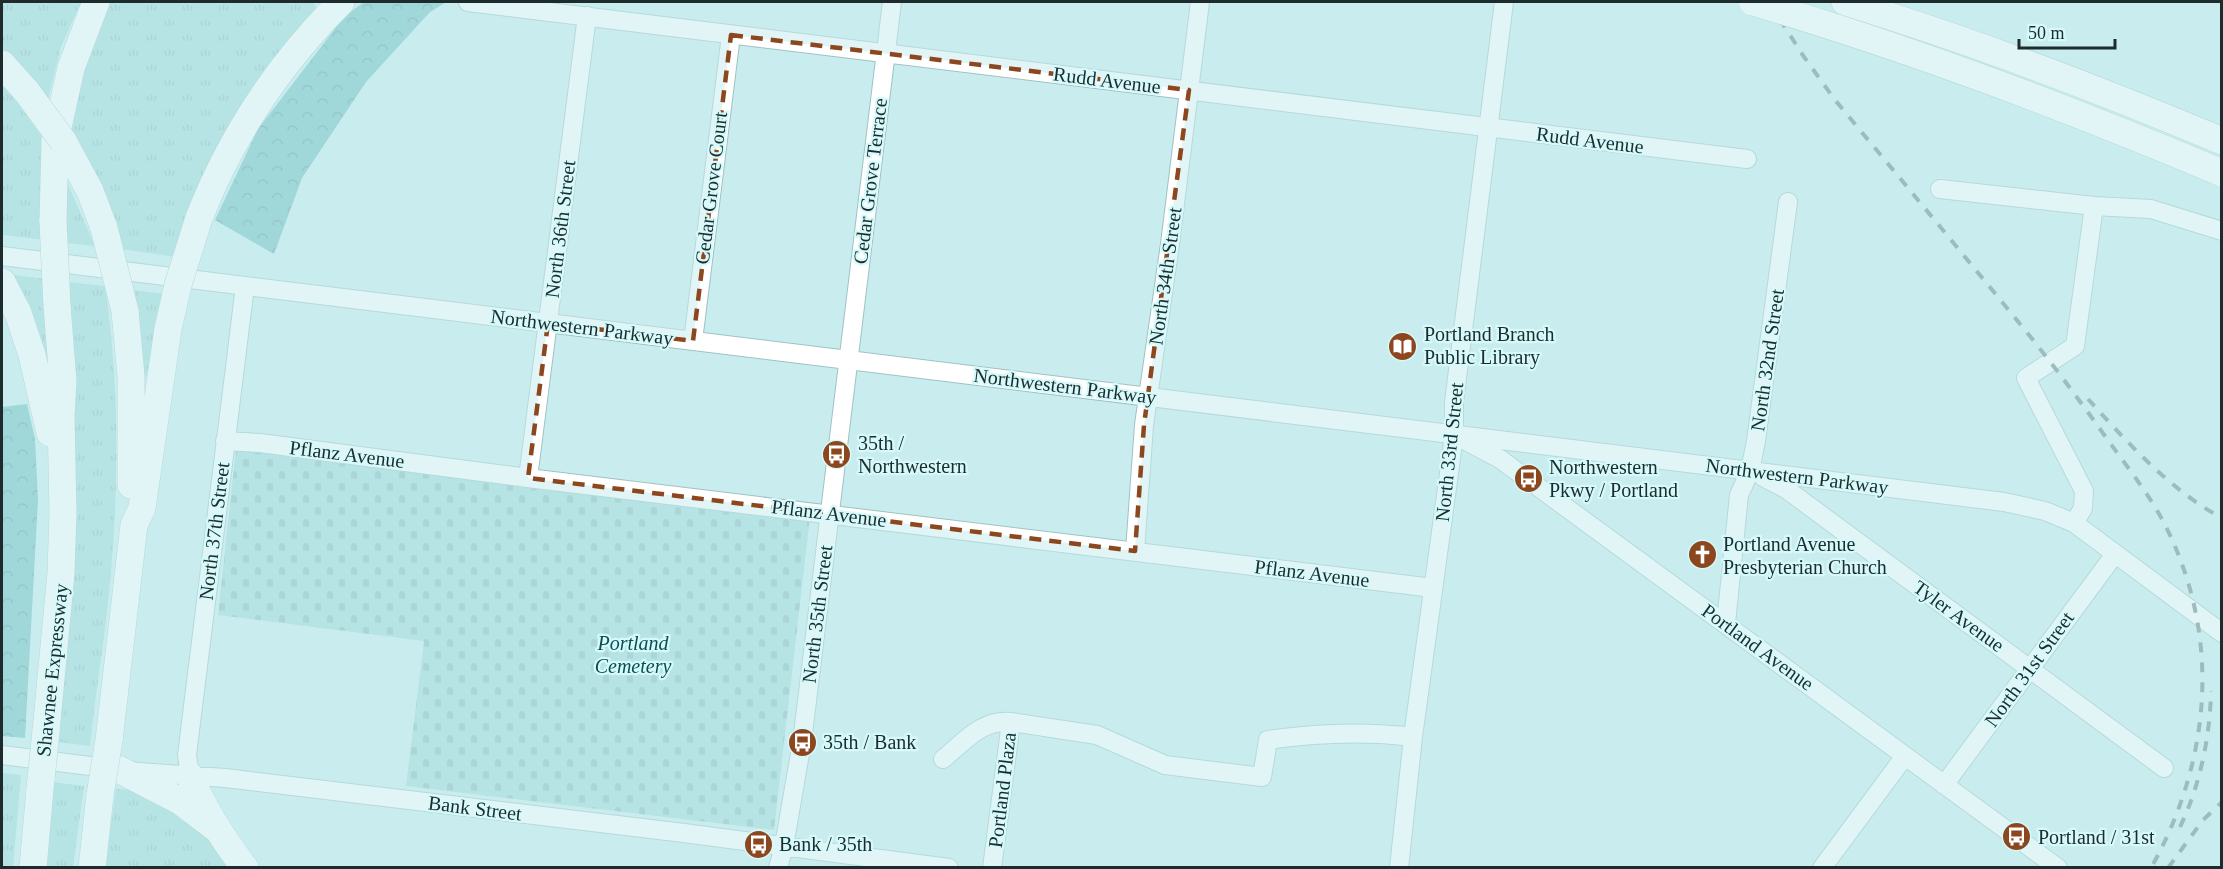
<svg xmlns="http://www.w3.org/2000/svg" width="2223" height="869" viewBox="0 0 2223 869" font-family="'Times New Roman',serif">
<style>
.grass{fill:url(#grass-tufts)}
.forest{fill:url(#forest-crowns)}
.cemetery{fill:url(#cemetery-stones)}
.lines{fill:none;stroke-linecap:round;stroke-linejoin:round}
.minor-casing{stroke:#9fc2c3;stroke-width:20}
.highway-casing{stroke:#9fc2c3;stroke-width:28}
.minor{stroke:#fff;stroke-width:18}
.highway{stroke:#fff;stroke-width:27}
.rail{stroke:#688081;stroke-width:4;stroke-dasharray:10 10;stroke-linecap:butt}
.highway-bridge-casing{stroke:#9fc2c3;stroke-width:28;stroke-linecap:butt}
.highway-bridge{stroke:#fff;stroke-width:27}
.marked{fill:none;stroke:#8c471e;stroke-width:4.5;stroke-dasharray:12 8;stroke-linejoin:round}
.labels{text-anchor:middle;stroke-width:4.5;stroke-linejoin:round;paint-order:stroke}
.street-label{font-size:20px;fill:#1d2b2c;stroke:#d6fafb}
.poi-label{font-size:20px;fill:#1d2b2c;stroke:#d6fafb;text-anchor:start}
.park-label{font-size:20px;font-style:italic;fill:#094f52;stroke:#d6fafb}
</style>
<defs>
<pattern id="grass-tufts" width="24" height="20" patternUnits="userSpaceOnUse" patternTransform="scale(1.5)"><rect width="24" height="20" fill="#a0d7d8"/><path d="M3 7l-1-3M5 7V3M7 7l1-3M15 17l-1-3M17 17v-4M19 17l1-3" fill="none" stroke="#89b9ba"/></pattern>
<pattern id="forest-crowns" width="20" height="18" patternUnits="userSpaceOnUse" patternTransform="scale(1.5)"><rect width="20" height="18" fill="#6fbcbe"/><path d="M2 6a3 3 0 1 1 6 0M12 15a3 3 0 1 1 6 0" fill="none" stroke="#5b999b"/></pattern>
<pattern id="cemetery-stones" width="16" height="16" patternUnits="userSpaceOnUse" patternTransform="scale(1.5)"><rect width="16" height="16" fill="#a0d7d8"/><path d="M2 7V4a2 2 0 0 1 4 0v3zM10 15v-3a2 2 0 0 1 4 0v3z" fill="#89b9ba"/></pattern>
</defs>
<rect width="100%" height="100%" fill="#c9edee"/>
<path class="grass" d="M2 2H81L61 47 48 99 2 50Z
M102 2H314L317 12 176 257 121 249 65 126Z
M2 85 18 103 41 135 45 240 2 235Z
M63 173 95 246 67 243Z
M6 274 47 279 50 384Z
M68 282 105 286C119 381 119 478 111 573 106 631 96 688 90 746L57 742Z
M130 290 166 294 140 401Z
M2 773 21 775 13 867H2Z
M52 782 84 786 73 867 43 868Z
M116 789 132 790 188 812 232 868H105Z"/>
<path class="forest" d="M364 2H446L429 13 366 82 302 178 274 254 215 220 258 129 344 17Z
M27 404 35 439 38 500 25 738 2 736V407Z"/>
<path class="cemetery" d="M236 449 810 517 774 830 406 786 424 641 218 615Z"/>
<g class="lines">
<defs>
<path id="minor" d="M468 2 1747 159
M1940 189 2094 206 2151 209 2222 231
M2 256 2004 502 2045 511 2074 523 2222 633
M693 341 731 35
M225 441 260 443 528 478 1433 588
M1466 441 1500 459 2058 868
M1763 477 1786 489 2164 768
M528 478 587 16
M2074 523 2083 508 2084 491 2026 378 2075 346 2094 206
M1135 551 1144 425 1170 244 1200 2
M1726 623 1739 495 1750 471 1756 441 1788 202
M2 755 138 772 225 778 684 833 949 868
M943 759C964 742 982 719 1011 722
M190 776 187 755 245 286
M1944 785 2115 554
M778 868 784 846 802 742 892 2
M992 868 1011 722 1097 735 1165 765 1262 777 1268 740C1316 733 1365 731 1413 737
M1399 868 1413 737 1450 466 1454 435V402L1504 2
M1822 868 1905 756"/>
<path id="highway" d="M1845 2C1974 41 2098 89 2222 141
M2 64 27 92
M63 141 90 191 104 228
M199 218C231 136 279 64 341 2
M53 221 55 141 71 68 96 2
M2 282 18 313 32 355 50 433
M125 311 131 376V485
M46 731 61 573 63 512 61 416 63 381 57 306
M109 740 134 525 142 508 168 329
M118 769 180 801 217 829
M190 776C204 810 223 839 245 868
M33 868 40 789
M92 868 100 795"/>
</defs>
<use href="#minor" class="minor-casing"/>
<use href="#highway" class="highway-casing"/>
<use href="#minor" class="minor"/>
<use href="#highway" class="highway"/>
<path class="rail" d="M1769 2 1802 54 1835 100C1894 171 1953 242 2011 313 2046 355 2078 398 2110 443 2128 468 2148 493 2163 521 2222 634 2212 759 2151 868
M2088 399C2126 441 2171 491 2222 518
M2221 455H2222
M2180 827C2200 785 2210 738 2211 691
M2168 868 2203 820 2222 802"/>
<defs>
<path id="highway-bridge" d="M1753 2C1912 49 2068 108 2222 173
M27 92 63 141
M53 221 57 306
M104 228 125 311
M168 329 178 285 199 218
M40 789 46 731
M100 795 109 740"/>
</defs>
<use href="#highway-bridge" class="highway-bridge-casing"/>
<use href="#highway-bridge" class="highway-bridge"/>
</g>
<path d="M0 0H2223V869H0ZM731 35 1189 90 1144 425 1135 551 528 478 548 323 693 341Z" fill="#c9edee" fill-opacity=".55" fill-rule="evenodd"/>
<path class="marked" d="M731 35 1189 90 1144 425 1135 551 528 478 548 323 693 341Z"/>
<defs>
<symbol id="library-disc" viewBox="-11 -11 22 22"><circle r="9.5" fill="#8c471e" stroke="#d6fafb"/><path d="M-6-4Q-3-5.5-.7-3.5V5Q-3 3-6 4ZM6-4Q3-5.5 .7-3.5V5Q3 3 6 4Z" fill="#fff"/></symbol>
<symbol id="bus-disc" viewBox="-11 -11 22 22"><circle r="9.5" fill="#8c471e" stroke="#d6fafb"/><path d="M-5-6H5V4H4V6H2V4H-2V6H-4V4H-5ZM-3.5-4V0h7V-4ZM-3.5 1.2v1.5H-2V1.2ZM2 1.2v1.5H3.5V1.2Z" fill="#fff"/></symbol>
<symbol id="church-disc" viewBox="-11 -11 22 22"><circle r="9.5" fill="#8c471e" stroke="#d6fafb"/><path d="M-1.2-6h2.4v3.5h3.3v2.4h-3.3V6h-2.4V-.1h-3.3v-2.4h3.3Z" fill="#fff"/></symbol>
</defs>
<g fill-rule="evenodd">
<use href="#library-disc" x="1386" y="330" width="33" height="33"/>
<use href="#bus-disc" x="820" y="438" width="33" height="33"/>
<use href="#bus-disc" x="1512" y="462" width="33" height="33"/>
<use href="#church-disc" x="1686" y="538" width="33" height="33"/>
<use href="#bus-disc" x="786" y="726" width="33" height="33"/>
<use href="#bus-disc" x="2000" y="820" width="33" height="33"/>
<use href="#bus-disc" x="742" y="828" width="33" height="33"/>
</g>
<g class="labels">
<g class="street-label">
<text transform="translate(1107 80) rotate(7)" y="7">Rudd Avenue</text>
<text transform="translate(1590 140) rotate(7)" y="7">Rudd Avenue</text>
<text transform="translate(870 181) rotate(-83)" y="7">Cedar Grove Terrace</text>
<text transform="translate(711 188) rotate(-83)" y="7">Cedar Grove Court</text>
<text transform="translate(560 229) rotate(-83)" y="7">North 36th Street</text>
<text transform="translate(1165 276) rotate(-82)" y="7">North 34th Street</text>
<text transform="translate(582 327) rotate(7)" y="7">Northwestern Parkway</text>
<text transform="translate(1767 360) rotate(-82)" y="7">North 32nd Street</text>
<text transform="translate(1065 386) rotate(7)" y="7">Northwestern Parkway</text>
<text transform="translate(1449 452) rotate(-84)" y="7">North 33rd Street</text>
<text transform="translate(347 454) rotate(7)" y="7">Pflanz Avenue</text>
<text transform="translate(1797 476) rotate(7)" y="7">Northwestern Parkway</text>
<text transform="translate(829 513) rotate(7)" y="7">Pflanz Avenue</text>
<text transform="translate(214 531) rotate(-83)" y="7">North 37th Street</text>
<text transform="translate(1312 573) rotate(7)" y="7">Pflanz Avenue</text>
<text transform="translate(817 614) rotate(-83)" y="7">North 35th Street</text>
<text transform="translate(1959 616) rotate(36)" y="7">Tyler Avenue</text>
<text transform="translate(1758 647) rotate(36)" y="7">Portland Avenue</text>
<text transform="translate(2029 669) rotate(-54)" y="7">North 31st Street</text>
<text transform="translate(52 670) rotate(-84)" y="7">Shawnee Expressway</text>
<text transform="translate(1002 790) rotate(-83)" y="7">Portland Plaza</text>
<text transform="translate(475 808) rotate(7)" y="7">Bank Street</text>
</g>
<g class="poi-label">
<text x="1424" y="341">Portland Branch<tspan x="1424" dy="23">Public Library</tspan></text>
<text x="858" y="450">35th /<tspan x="858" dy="23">Northwestern</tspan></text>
<text x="1549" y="474">Northwestern<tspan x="1549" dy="23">Pkwy / Portland</tspan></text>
<text x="1723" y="551">Portland Avenue<tspan x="1723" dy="23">Presbyterian Church</tspan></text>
<text x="823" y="749">35th / Bank</text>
<text x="2038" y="844">Portland / 31st</text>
<text x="779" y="851">Bank / 35th</text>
</g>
<g class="park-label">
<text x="633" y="650">Portland<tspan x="633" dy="23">Cemetery</tspan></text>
</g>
</g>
<rect width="2223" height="869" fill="none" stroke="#1d2b2c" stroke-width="6"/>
<path d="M2019 39v9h96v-9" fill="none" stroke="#1d2b2c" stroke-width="3"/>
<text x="2028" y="39" font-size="18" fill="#1d2b2c" stroke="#d6fafb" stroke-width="4.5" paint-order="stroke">50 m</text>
</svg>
